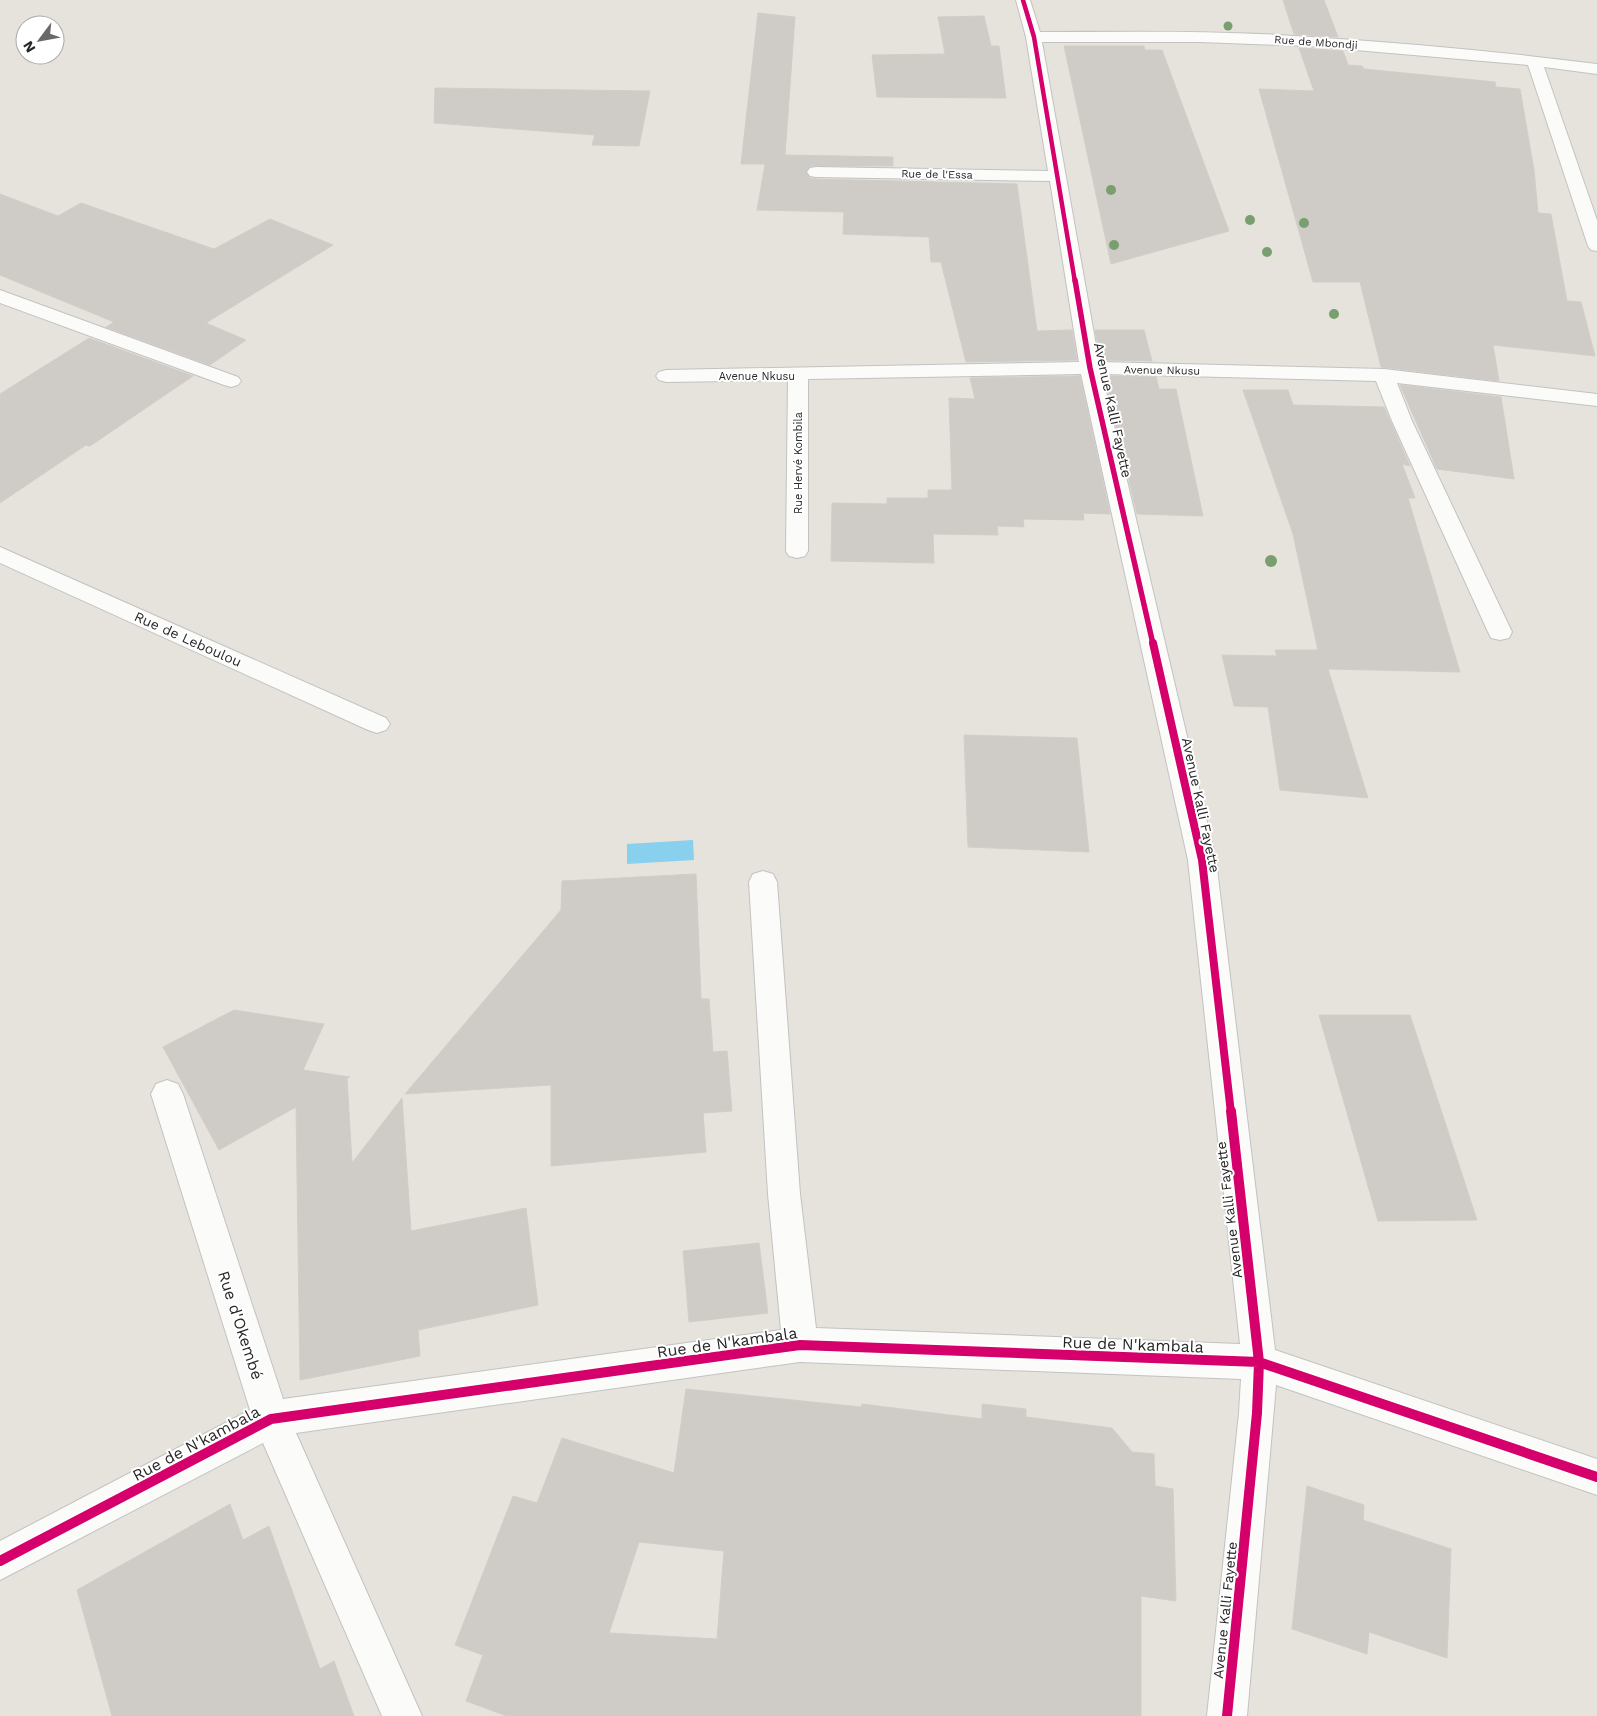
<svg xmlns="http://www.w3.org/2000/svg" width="1597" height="1716" viewBox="0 0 1597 1716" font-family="'Work Sans',sans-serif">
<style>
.water{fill:#89cfee}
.building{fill:#cfccc7;stroke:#d1cec8;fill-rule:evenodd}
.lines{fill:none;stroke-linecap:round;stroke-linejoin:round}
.minor-casing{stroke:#c3c2c2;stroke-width:2}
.minor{fill:#fbfbfa;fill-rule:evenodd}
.cycleway-far3-casing{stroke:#fff;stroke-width:6}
.cycleway-far2-casing{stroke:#fff;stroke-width:8}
.cycleway-far1-casing{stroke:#fff;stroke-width:11}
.cycleway-casing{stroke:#fff;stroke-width:13}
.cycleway-far3{stroke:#d6006c;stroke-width:4.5}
.cycleway-far2{stroke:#d6006c;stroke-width:5.5}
.cycleway-far1{stroke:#d6006c;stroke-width:8}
.cycleway{stroke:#d6006c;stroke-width:10}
.tree{fill:#799f6e}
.labels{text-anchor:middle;stroke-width:4;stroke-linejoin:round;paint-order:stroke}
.far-street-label{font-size:11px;fill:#272727;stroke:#fff}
.street-label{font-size:14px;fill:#272727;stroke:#fff}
.near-street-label{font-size:16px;fill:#272727;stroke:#fff}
</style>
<rect width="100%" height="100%" fill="#e6e3dc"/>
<path class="water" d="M693 840 694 860 627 864V844Z"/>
<path class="building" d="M1283 0H1324L1338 37 1294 34Z
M758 13 795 17 785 155 893 157V166H810L806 173 810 178 816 179 1017 184 1037 331 1072 330 1077 360 966 362 941 262H931L929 237 843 234 844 212 757 210 765 164H741Z
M984 16 991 46H999L1006 98 877 97 872 55 945 54 938 17Z
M1064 46H1144L1145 50H1162L1229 231 1111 264Z
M1299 48 1343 51 1348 65 1362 66 1364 69 1495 82 1496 87 1520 89 1534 170 1538 213 1551 214 1567 301 1581 302 1595 356 1493 345 1499 381 1381 367 1360 282H1313L1259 89 1314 91Z
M435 88 650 91 639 146 592 145 595 135 434 123Z
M0 194 58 216 81 203 214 249 270 219 333 245 206 323 246 340 210 365 106 327 114 322 0 275Z
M1095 330H1144L1152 361 1101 360Z
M89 338 193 376 90 446 86 445 0 503V394Z
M1080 376 1110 514 1083 513 1084 520 1023 519 1024 527 997 526 998 535 933 534 934 563 831 561 832 503 887 504V498H928V490H952L949 398 975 399 970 378Z
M1104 376 1156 377 1159 389H1176L1203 516 1137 514Z
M1400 385 1501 397 1514 479 1437 469Z
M1243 390H1288L1293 405 1384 407 1410 466 1402 464 1415 498H1408L1460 672 1328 669 1368 798 1280 790 1268 707 1234 706 1222 655 1277 656 1275 650H1318L1293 534Z
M964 735 1077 738 1089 852 968 847Z
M696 874 701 999H709L713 1052 727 1051 732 1111 703 1113 706 1152 551 1166V1085L405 1094 561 910 562 881Z
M234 1010 324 1024 303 1070 350 1077 347 1078 352 1163 402 1098 411 1231 526 1208 538 1305 418 1330 420 1356 300 1380 296 1107 219 1150 163 1047Z
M1319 1015H1410L1477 1220 1378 1221Z
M759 1243 768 1313 689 1322 683 1251Z
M686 1389 861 1407 862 1404 982 1419V1404L1026 1409V1417L1112 1428 1132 1452 1154 1454 1155 1486 1173 1489 1176 1601 1141 1596V1716H507L466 1701 483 1655 455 1645 513 1496 537 1503 562 1438 674 1473ZM639 1542 724 1551 717 1639 609 1633Z
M1307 1486 1364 1505 1363 1520 1451 1549 1447 1658 1369 1632 1367 1654 1292 1629Z
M230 1504 243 1540 269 1526 320 1669 334 1661 354 1716H112L77 1590Z"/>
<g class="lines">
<defs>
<path id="minor" d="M1016 0H1030L1040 32C1130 32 1220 30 1310 37 1406 43 1502 52 1597 64V74L1544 67 1597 220V251L1591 250 1588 246 1528 65 1309 46 1200 42H1042L1099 362 1384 369 1597 394V406L1397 383 1412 421 1512 632 1509 638 1500 640 1491 638 1488 632 1392 421 1376 381 1102 374 1216 860 1275 1350 1597 1459V1495L1276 1385 1247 1716H1207L1239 1413 1241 1379 800 1362 296 1433 422 1716H382L263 1443 0 1580V1541L250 1410 151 1094 156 1084 167 1080 178 1084 183 1094 283 1399 781 1330 768 1194 749 882 753 874 763 871 773 874 777 882 800 1194 816 1328 1240 1344 1188 860 1081 374 808 379V551L805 556 797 558 789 556 786 551 788 380 666 382 659 380 656 376 659 372 666 370 1079 362 1050 181 816 177 810 176 807 172 810 168 816 167 1048 171 1026 37Z
M0 290 238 377 241 381 238 385 231 387 224 385 0 303Z
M0 547 386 718 390 724 386 730 377 733 368 730 0 563Z"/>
</defs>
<use href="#minor" class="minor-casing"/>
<use href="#minor" class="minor"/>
<defs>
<path id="cycleway-far3" d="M1023 0 1034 37 1075 282"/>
<path id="cycleway-far2" d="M1075 280 1090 368 1153 644"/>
<path id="cycleway-far1" d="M1153 643 1202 860 1231 1113"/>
<path id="cycleway" d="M0 1561 271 1419 800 1345 1259 1362 1597 1477
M1227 1716 1257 1413 1259 1362 1231 1111"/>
</defs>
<use href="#cycleway-far3" class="cycleway-far3-casing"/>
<use href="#cycleway-far2" class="cycleway-far2-casing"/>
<use href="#cycleway-far1" class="cycleway-far1-casing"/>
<use href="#cycleway" class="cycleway-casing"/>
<use href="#cycleway-far3" class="cycleway-far3"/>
<use href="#cycleway-far2" class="cycleway-far2"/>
<use href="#cycleway-far1" class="cycleway-far1"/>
<use href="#cycleway" class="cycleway"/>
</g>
<g class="tree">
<circle cx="1228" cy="26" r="4.5"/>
<circle cx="1111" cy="190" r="5"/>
<circle cx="1250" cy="220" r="5"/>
<circle cx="1304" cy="223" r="5"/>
<circle cx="1114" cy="245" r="5"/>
<circle cx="1267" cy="252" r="5"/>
<circle cx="1334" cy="314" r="5"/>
<circle cx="1271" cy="561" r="6"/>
</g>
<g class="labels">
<g class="far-street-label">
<text transform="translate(1316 42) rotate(4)" y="4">Rue de Mbondji</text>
<text transform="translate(937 174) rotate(1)" y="4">Rue de l'Essa</text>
<text transform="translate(1162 370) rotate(1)" y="4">Avenue Nkusu</text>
<text x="757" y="380">Avenue Nkusu</text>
<text transform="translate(798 463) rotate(-90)" y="4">Rue Hervé Kombila</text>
</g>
<g class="street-label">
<text transform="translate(1113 410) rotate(78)" y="5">Avenue Kalli Fayette</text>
<text transform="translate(188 639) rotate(24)" y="5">Rue de Leboulou</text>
<text transform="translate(1201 805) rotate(78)" y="5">Avenue Kalli Fayette</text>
<text transform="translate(1229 1210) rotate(-97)" y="5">Avenue Kalli Fayette</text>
<text transform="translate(1225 1610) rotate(-84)" y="5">Avenue Kalli Fayette</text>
</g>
<g class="near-street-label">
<text transform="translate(241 1325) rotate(72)" y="6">Rue d'Okembé</text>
<text transform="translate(727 1342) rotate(-8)" y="6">Rue de N'kambala</text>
<text transform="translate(1133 1344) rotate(2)" y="6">Rue de N'kambala</text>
<text transform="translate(196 1443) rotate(-28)" y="6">Rue de N'kambala</text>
</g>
</g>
<g transform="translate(40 40) rotate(238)"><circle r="24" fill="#ffffff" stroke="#a9a9a9"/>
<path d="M0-4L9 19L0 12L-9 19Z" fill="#6a6966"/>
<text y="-8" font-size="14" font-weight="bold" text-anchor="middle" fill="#272727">N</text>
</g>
</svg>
